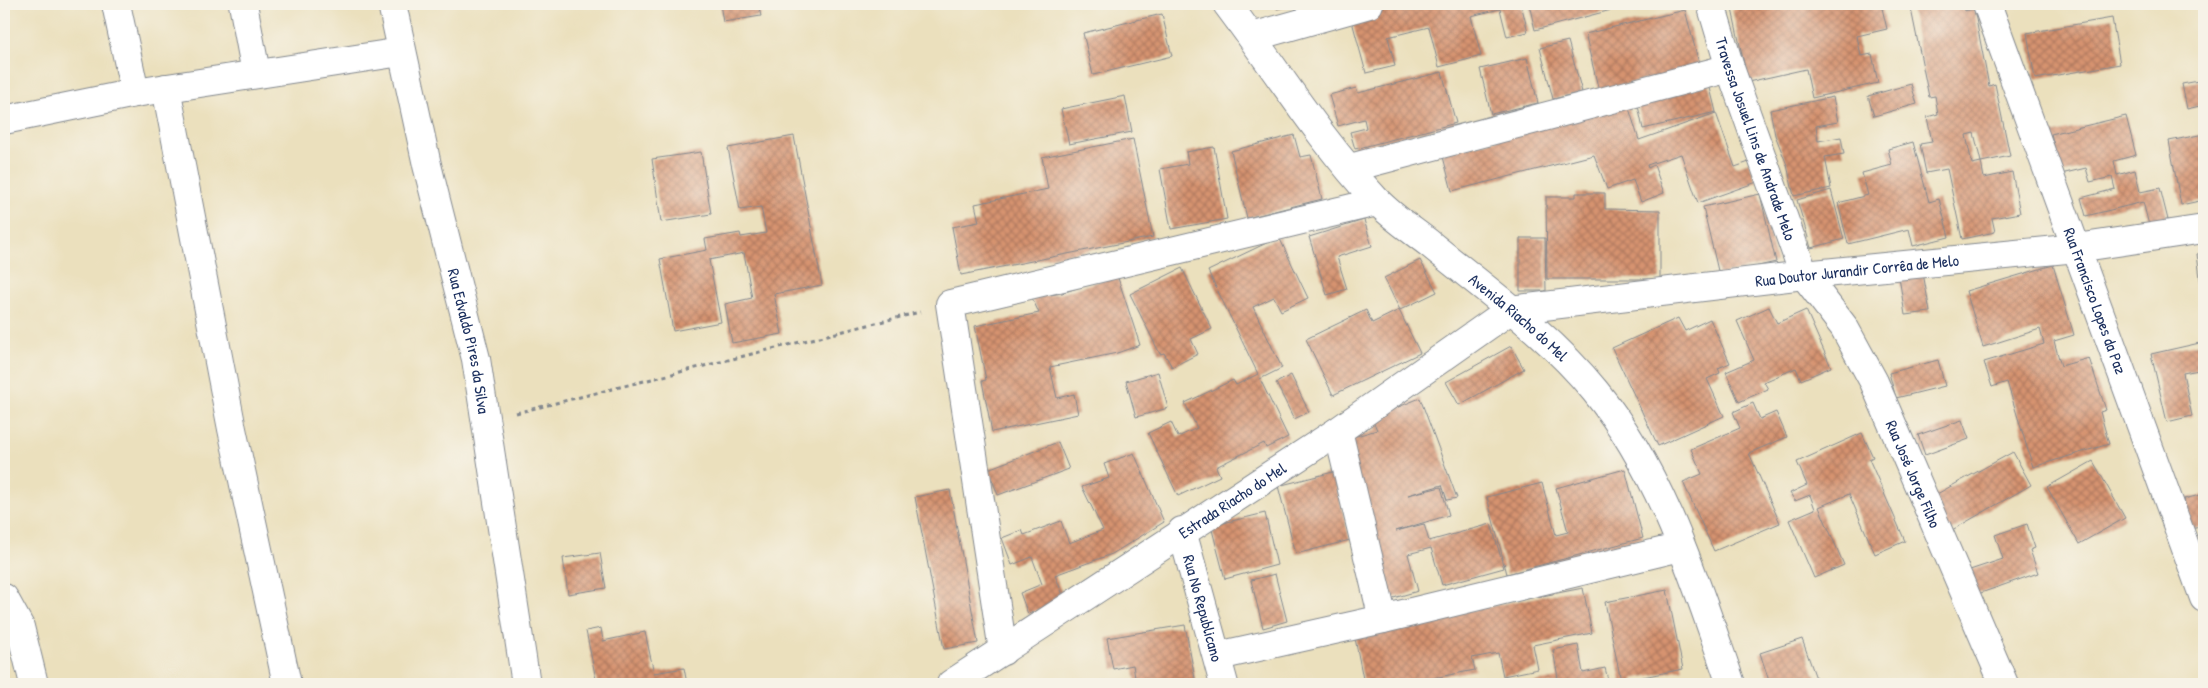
<svg xmlns="http://www.w3.org/2000/svg" width="2208" height="688" viewBox="0 0 2208 688" font-family="'Patrick Hand',sans-serif">
<style>
.building{fill:url(#building-cross-hatch);fill-rule:evenodd}
.lines{fill:none;stroke-linecap:round;stroke-linejoin:round}
.minor-casing{stroke:#83888e;stroke-width:30}
.path{stroke:#83888e;stroke-width:3;stroke-dasharray:4 4;stroke-linecap:butt}
.minor{stroke:#fff;stroke-width:28}
.labels{text-anchor:middle;stroke-width:4;stroke-linejoin:round;paint-order:stroke}
.street-label{font-size:16px;fill:#1b2f5e;stroke:#f7f3e8}
</style>
<defs>
<pattern id="building-cross-hatch" width="8" height="8" patternUnits="userSpaceOnUse" patternTransform="scale(1.25)"><rect width="8" height="8" fill="#d69370"/><path d="M0 0l8 8M0 8l8-8" fill="none" stroke="#ad785f"/></pattern>
</defs>
<rect width="100%" height="100%" fill="#f7f3e8"/>
<filter id="ink" filterUnits="userSpaceOnUse"><feTurbulence type="fractalNoise" baseFrequency=".02" numOctaves="2"/><feDisplacementMap in="SourceGraphic" scale="10" xChannelSelector="R" yChannelSelector="G"/><feConvolveMatrix kernelMatrix="1 2 1 2 8 2 1 2 1" color-interpolation-filters="sRGB"/></filter>
<filter id="wash" filterUnits="userSpaceOnUse"><feTurbulence type="fractalNoise" baseFrequency=".0096" numOctaves="4" result="noise"/><feDisplacementMap in="SourceGraphic" scale="20" xChannelSelector="R" yChannelSelector="G"/><feGaussianBlur stdDeviation="1.12" result="paint"/><feColorMatrix in="noise" values="0 0 0 0 0 0 0 0 0 0 0 0 0 0 0 0 0 1.4 0 .05"/><feComposite in="paint" operator="in"/></filter>
<g filter="url(#wash)">
<rect width="100%" height="100%" fill="#ebe0bd"/>
<g id="blocks">
<path class="building" d="M720 4H758L761 16 723 22Z
M1276 4H1297L1277 9Z
M1391 4H1521L1528 32 1507 37 1500 9 1471 16 1481 56 1439 67 1429 27 1388 37 1395 66 1366 73 1350 14Z
M1529 4H1634L1535 30Z
M1757 4H1881L1887 29 1857 36 1861 56 1872 54 1878 83 1812 98 1806 69 1748 82 1732 9Z
M1910 4H1963L1964 11 1974 9 1989 86 1995 84 2010 156 1981 162 1984 178 2012 172 2020 213 1992 218 1995 232 1962 239 1947 169 1926 173 1920 144 1932 142 1927 117 1938 114 1935 96 1929 97ZM1974 133 1981 162 1972 164 1966 135Z
M1685 10 1700 67 1599 91 1585 34Z
M1162 14 1172 56 1093 75 1083 33Z
M2112 18 2120 64 2035 79 2027 33Z
M1568 41 1582 92 1553 99 1540 48Z
M1527 58 1538 103 1491 114 1480 69Z
M1442 72 1456 123 1355 149 1350 132 1366 128 1364 119 1338 126 1329 95 1356 88 1358 93Z
M2204 80V105L2187 109 2182 84Z
M1709 84 1716 112 1643 129 1637 101Z
M1911 84 1917 104 1874 116 1868 96Z
M1125 96 1132 132 1069 144 1061 109Z
M1833 97 1838 122 1816 126 1818 141 1841 137 1844 154 1825 157 1831 188 1794 196 1787 165 1775 135 1770 110Z
M1628 105 1639 140 1716 113 1735 167 1749 162 1757 182 1698 203 1681 154 1647 165 1648 168 1654 165 1664 193 1641 202 1633 180 1607 189 1594 155 1452 191 1442 153Z
M2126 116 2136 155 2114 161 2117 175 2135 170 2140 192 2160 188 2168 220 2149 225 2143 202 2086 216 2081 198 2115 189 2112 177 2090 182 2086 168 2061 174 2051 134Z
M2204 134V200L2181 205 2169 141Z
M1294 135 1300 157 1311 155 1322 199 1247 218 1231 151Z
M794 136 822 285 774 294 782 334 732 343 725 304 752 298 744 253 709 260 721 322 673 331 660 259 707 250 705 239 740 233 741 237 766 233 761 207 740 210 728 148Z
M1133 139 1153 237 961 275 952 227 979 222 975 204 1048 189 1042 157Z
M1913 142 1929 202 1939 199 1949 237 1913 246 1909 229 1848 244 1838 203 1868 195 1862 173 1892 165 1888 149Z
M1214 147 1227 219 1171 229 1160 169 1188 164 1186 152Z
M701 152 711 214 661 222 652 159Z
M1831 190 1844 239 1811 248 1797 200Z
M1576 193H1605V209L1660 210V279H1547L1546 197H1576Z
M1760 194 1776 262 1719 275 1703 207Z
M1364 220 1372 246 1337 257 1347 289 1327 295 1309 237Z
M1279 237 1308 298 1281 311 1274 297 1253 307 1282 368 1260 379 1288 437 1266 448 1264 443 1216 467 1220 476 1178 496 1148 433 1171 422 1178 437 1197 428 1185 403 1233 380 1236 385 1258 374 1208 271Z
M1520 238H1545L1546 291H1520Z
M2204 253V294H2202L2197 254Z
M1420 260 1437 292 1400 310 1384 278Z
M2053 265 2074 335 2054 341 2061 366 2089 358 2106 410 2100 412 2109 444 2033 467 2007 382 1992 387 1984 362 2044 344 2040 329 1983 347 1966 291Z
M1182 268 1212 329 1191 339 1198 354 1172 367 1164 353 1160 354 1130 294Z
M1923 273 1930 312 1905 315 1899 277Z
M1117 275 1140 345 1117 353 1050 367 1057 398 1074 394 1078 414 992 432 982 381 986 380 975 326 1039 313 1032 298 1062 293Z
M1769 307 1777 323 1806 310 1831 367 1801 380 1796 368 1764 382 1768 389 1739 402 1726 372 1754 360 1737 321Z
M1366 310 1372 323 1399 310 1420 353 1333 395 1306 339Z
M1678 318 1685 331 1710 319 1730 363 1718 368 1720 373 1707 379 1724 416 1658 446 1612 348Z
M2204 342V369L2183 373 2192 416 2167 422 2151 354Z
M1511 346 1524 369 1459 405 1446 382Z
M1938 360 1945 386 1896 398 1889 373Z
M1158 372 1168 408 1136 417 1126 381Z
M1291 375 1309 412 1294 419 1276 383Z
M1420 398 1457 498 1447 500 1442 485 1408 495 1441 487 1449 515 1396 531 1424 524 1429 541 1491 524 1504 568 1442 585 1431 548 1408 554 1418 591 1390 599 1346 439 1377 430 1372 418Z
M1753 403 1760 419 1776 412 1787 437 1749 453 1780 523 1714 551 1683 482 1702 474 1691 449 1740 428 1733 412Z
M1962 420 1969 439 1925 455 1918 435Z
M1862 433 1873 457 1869 459 1905 541 1875 554 1849 494 1819 507 1844 565 1814 578 1789 520 1815 509 1810 495 1795 501 1790 493 1807 485 1797 462Z
M1058 442 1069 469 998 495 988 469Z
M2013 452 2031 485 1945 534 1926 500Z
M1134 453 1164 522 1112 554 1055 575 1065 600 1028 614 1020 593 1042 584 1032 557 1012 565 1002 538 1022 530 1024 535 1061 521 1069 543 1103 530 1082 487 1109 478 1104 464Z
M2093 461 2125 518 2079 544 2047 487Z
M1625 469 1643 538 1507 574 1487 497 1542 483 1556 535 1568 532 1556 488Z
M1333 472 1350 540 1296 554 1278 486Z
M950 490 978 643 944 649 915 497Z
M2204 494V526L2191 529 2184 499Z
M1265 513 1277 565 1225 579 1211 526Z
M2027 524 2035 548 2030 550 2038 573 1975 595 1967 571 2003 559 1995 535Z
M600 553 606 588 568 594 563 558Z
M1275 574 1287 621 1263 628 1251 580Z
M1583 588 1592 633 1533 645 1538 669 1503 676 1498 653 1472 658 1475 670 1402 684H1364L1354 633Z
M1667 590 1683 669 1633 679 1634 684H1610L1621 681 1605 602Z
M1185 625 1196 684H1136L1133 665 1113 669 1107 638Z
M601 628 603 641 645 632 654 673 684 668 687 684H597L586 631Z
M1802 639 1818 684H1770L1760 653Z
M1578 645 1583 673 1605 668 1609 684H1534V682L1558 678 1553 650Z"/>
</g>
</g>
<g filter="url(#ink)">
<use href="#blocks" fill-opacity="0" stroke="#83888e" stroke-width="1"/>
<g class="lines">
<defs>
<g id="minor">
<path d="M116 4 135 93"/>
<path d="M243 4 256 73"/>
<path id="s1" d="M392 4 427 165 476 359 526 684"/>
<path id="s2" d="M1227 4C1276 69 1320 140 1376 200 1392 217 1412 230 1430 244 1486 290 1549 334 1595 391 1663 474 1696 584 1731 684"/>
<path id="s3" d="M1711 4 1730 68 1804 275 1844 327 1874 382 2004 684"/>
<path id="s4" d="M1987 4 2204 598"/>
<path d="M1252 37 1369 4"/>
<path d="M166 88 232 429 287 684"/>
<path d="M4 120 135 93 401 52"/>
<path d="M1350 168 1730 68"/>
<path d="M1338 431 1383 619"/>
<path id="s5" d="M1182 531 1224 684"/>
<path d="M4 598 20 627 34 684"/>
<path d="M1003 651 950 304 1377 202"/>
<path d="M1218 656 1383 619 1681 547"/>
<path id="s6" d="M951 684 1338 431 1510 310 1804 275 2077 248 2204 229"/>
</g>
</defs>
<use href="#minor" class="minor-casing"/>
<path class="path" d="M516 413 920 312"/>
<use href="#minor" class="minor"/>
</g>
</g>
<g class="labels">
<g class="street-label">
<text dy="6" stroke="none"><textPath href="#s3" startOffset="142">Travessa Josuel Lins de Andrade Melo</textPath></text>
<text dy="6" stroke="none"><textPath href="#s6" startOffset="1022">Rua Doutor Jurandir Corrêa de Melo</textPath></text>
<text dy="6" stroke="none"><textPath href="#s4" startOffset="316">Rua Francisco Lopes da Paz</textPath></text>
<text dy="6" stroke="none"><textPath href="#s2" startOffset="431">Avenida Riacho do Mel</textPath></text>
<text dy="6" stroke="none"><textPath href="#s1" startOffset="346">Rua Edvaldo Pires da Silva</textPath></text>
<text dy="6" stroke="none"><textPath href="#s3" startOffset="515">Rua José Jorge Filho</textPath></text>
<text dy="6" stroke="none"><textPath href="#s6" startOffset="336">Estrada Riacho do Mel</textPath></text>
<text dy="6" stroke="none"><textPath href="#s5" startOffset="80">Rua No Republicano</textPath></text>
</g>
</g>
<rect width="2208" height="688" fill="none" stroke="#f7f3e8" stroke-width="20"/>
</svg>
